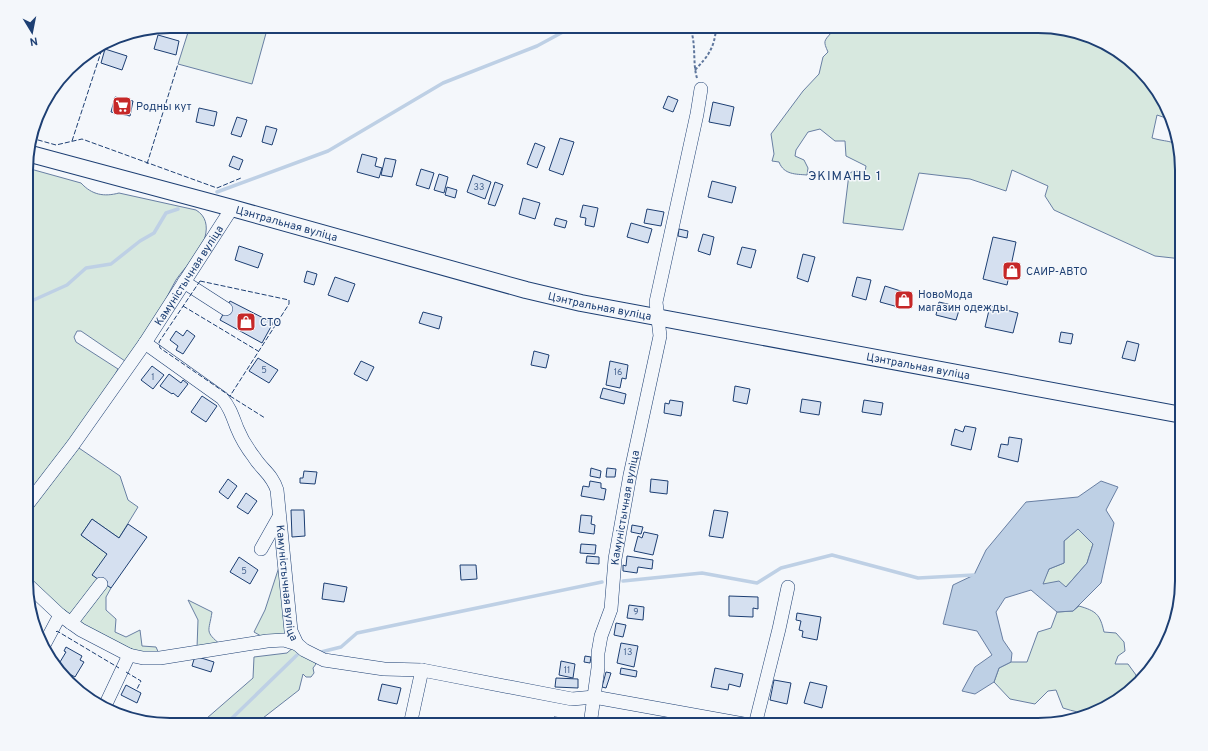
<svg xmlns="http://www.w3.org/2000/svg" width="1208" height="751" viewBox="0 0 1208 751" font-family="Overpass,sans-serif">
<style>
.green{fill:#d7e8df;stroke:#687fa3}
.water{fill:#bed0e5;stroke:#687fa3;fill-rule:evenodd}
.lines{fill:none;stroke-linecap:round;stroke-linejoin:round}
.stream{stroke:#bed0e5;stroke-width:3.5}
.building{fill:#d5e0f0;stroke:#1d3f73}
.minor-casing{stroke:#1d3f73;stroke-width:14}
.major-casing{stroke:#1d3f73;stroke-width:18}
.path{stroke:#5e769c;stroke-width:2;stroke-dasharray:3 2;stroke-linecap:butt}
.minor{stroke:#f4f7fb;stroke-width:13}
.major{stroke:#f4f7fb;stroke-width:16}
.fence{stroke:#1d3f73;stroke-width:1;stroke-dasharray:5 2;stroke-linecap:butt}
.labels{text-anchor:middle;stroke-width:3;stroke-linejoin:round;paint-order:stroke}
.number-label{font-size:9px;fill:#4b6792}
.poi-label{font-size:11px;fill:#1d3f73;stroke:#f4f7fb;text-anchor:start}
.street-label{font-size:11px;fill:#1d3f73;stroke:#f4f7fb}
.quarter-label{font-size:13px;letter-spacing:1px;fill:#1d3f73;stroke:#f4f7fb}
.rim{fill:none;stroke:#1d3f73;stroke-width:2}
</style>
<rect width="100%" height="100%" fill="#f4f7fb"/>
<path class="green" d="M190 26H268L252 84 178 64Z
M802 26H1038L1084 34 1118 50 1163 98 1169 119 1157 115 1152 138C1173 144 1175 137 1182 160V259L1155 256 1054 210 1045 196 1048 186 1012 170 1006 191 970 179 919 173 903 230 843 223 849 174 853 171 865 172 866 166 846 156 845 141H835L820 129 808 132 796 150 795 156 804 160 808 168 807 175C796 174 784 175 779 162L772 161 774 154 771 134 803 91 819 74 823 57 828 52C823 41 824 41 831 33L806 29Z
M27 168 81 183C92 195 104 197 119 193L196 210C206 216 208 226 205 237 201 254 185 266 176 280 170 290 165 302 159 313 149 329 136 345 125 361L81 331H77L74 337 76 342 118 369 107 390 27 499Z
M76 446 120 476 128 500 138 507 119 538 92 519 81 535 107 554 100 580 69 616 27 580V510Z
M1078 529 1093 544 1087 563 1066 587 1042 584 1049 569 1064 563V541Z
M279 567 286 617 316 664 313 668 314 673 311 677H306L303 674 299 690 254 725H199L253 678 254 657 287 653 295 646 261 636 254 632 265 610Z
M105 583 111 588 106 597V610L116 619 115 632 126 637 140 630 142 646 156 647 160 656H143L77 623Z
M188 600 212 612C209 632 204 631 221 645L197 648 198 620Z
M1079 606C1096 611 1100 614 1104 632L1116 633 1124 642 1125 651 1118 656 1115 664H1128L1136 675V681L1110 706 1109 705 1107 707C1086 713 1085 715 1063 708L1056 690 1048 691 1035 704 1010 699 994 682 999 668 1011 662H1027L1038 632 1051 628 1057 612 1073 611Z"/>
<path class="water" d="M1101 481 1118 487 1106 510 1114 523 1101 583 1073 611 1057 612 1031 590 1005 598 996 612 1003 640 1012 653 1011 662 999 668 994 682 975 694 962 691 975 667 992 655 977 631 943 624 953 585 974 575 986 550 1026 502 1078 497ZM1078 529 1093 544 1087 563 1066 587 1059 581 1043 584 1049 569 1064 563V541Z"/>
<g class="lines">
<path class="stream" d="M217 192 328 151 443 83 537 46 574 26
M27 303 67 285 86 268 111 264 140 241 154 233 166 213 178 209
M623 581 702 573 757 583 781 568 832 555 918 578 974 575
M321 652 341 647 357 633 602 582
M225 725 297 655"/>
</g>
<path class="building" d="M158 35 179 41 176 55 154 49Z
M105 49 127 56 122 70 101 63Z
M668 96 678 100 673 112 663 108Z
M115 97 133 101 130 116 111 112Z
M713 102 734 107 730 126 709 122Z
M199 108 217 112 214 126 196 122Z
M237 117 247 120 241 137 231 134Z
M266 126 277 129 272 145 262 142Z
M560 138 574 142 563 175 549 170Z
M535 143 545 147 537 168 527 164Z
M362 154 377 158 375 166 382 168 379 178 357 172Z
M233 156 243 160 239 170 229 166Z
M385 158 396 160 392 177 381 175Z
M421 169 434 173 429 189 416 185Z
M439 174 448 177 444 193 434 190Z
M473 175 491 182 485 199 467 192Z
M712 181 736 187 732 203 708 197Z
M495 182 503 185 495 206 488 204Z
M447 187 457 190 455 198 445 195Z
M523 198 540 203 535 219 519 214Z
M583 205 598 208 594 227 585 225 586 218 580 217Z
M647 209 664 212 661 226 644 223Z
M556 218 567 221 565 228 554 225Z
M631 223 652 229 648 243 627 237Z
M679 229 688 231 687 238 678 236Z
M703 234 714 237 710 255 698 251Z
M993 237 1016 242 1007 285 983 279Z
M239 246 263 254 258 268 235 260Z
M742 247 756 250 751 268 737 264Z
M803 254 815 257 808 282 797 278Z
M307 271 317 274 314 285 304 282Z
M335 277 355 284 348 302 328 295Z
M857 277 871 280 866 300 852 296Z
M885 286 907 293 902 308 880 302Z
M230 301 273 323 262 343 220 320Z
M939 302 960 307 956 320 936 315Z
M990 306 1018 313 1013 333 985 327Z
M423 312 442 317 439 329 419 323Z
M187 330 195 336 183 354 176 350 178 346 170 340 176 331 183 336Z
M1061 332 1073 334 1071 344 1059 342Z
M1127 341 1139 344 1135 361 1122 358Z
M534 351 549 355 546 368 531 365Z
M258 358 278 370 269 383 249 371Z
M361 361 374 367 367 381 354 374Z
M610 361 628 365 626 379 622 378 620 388 606 385Z
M152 366 164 375 153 389 141 380Z
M169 374 181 383 183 380 188 384 178 397 173 393 172 394 160 386Z
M735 386 750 389 747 404 733 401Z
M603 388 626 394 624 404 600 398Z
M202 396 217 406 206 422 191 412Z
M802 399 821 402 819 415 800 412Z
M670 400 683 402 681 416 664 413 665 403 669 404Z
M864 400 883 403 881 415 862 412Z
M965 426 976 428 971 450 951 445 955 429 963 432Z
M1009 437 1022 439 1018 462 998 457 1001 444 1008 445Z
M591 468 601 471 600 478 590 476Z
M607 468 616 469 615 477H606Z
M304 471 317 472 315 484 300 483V478H303Z
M228 479 237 486 228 499 219 492Z
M651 479 668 481 667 494 650 492Z
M590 481 601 483V488L606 489 604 500 581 496 583 486 589 487Z
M246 493 257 501 248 514 237 507Z
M291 510H304L305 536 292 537Z
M714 510 728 512 723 538 709 536Z
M581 515 592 516 591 524 595 525 594 534 579 532Z
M92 519 119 538 128 524 147 537 111 588 92 575 107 554 81 535Z
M632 525 643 527 641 534 631 532Z
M644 532 658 535 653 555 634 551 638 536 642 538Z
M581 544 596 545 595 554 580 553Z
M587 556 599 557V564L586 563Z
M627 556 653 560 652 569 638 567 637 573 623 571V565L626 566Z
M239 557 258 570 250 584 230 572Z
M460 565H476L477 579 461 580Z
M324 583 347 587 344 602 322 599Z
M729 596 758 597V609L753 608V617L729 616Z
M629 605 644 607 643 620 627 618Z
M797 613 821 617 817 640 802 637 803 631 799 630 801 621 796 620Z
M616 623 626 625 623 637 614 635Z
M621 643 638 646 634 667 617 663Z
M66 647 82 656 80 660 84 662 75 677 57 667 66 652 64 651Z
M195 656 214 662 211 672 192 666Z
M585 656 591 657 590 663 584 662Z
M561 661 575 664 573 678 559 675Z
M621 668 637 671 636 677 620 674Z
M715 668 743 674 740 687 729 684 728 690 711 687Z
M606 672 611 673 606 688 602 687Z
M556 678 578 679V688L555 687Z
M774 680 791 683 787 704 770 700Z
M810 682 827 686 822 708 804 703Z
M382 684 401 688 397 704 378 700Z
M126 685 141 693 137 703 121 695Z
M554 717 569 719 568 725H548L549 720 554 721Z
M383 718 397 721V725H381Z
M609 718 623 720V725H608Z"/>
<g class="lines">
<defs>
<g id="minor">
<path d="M184 282 226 309"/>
<path id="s1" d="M145 343 222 398C230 408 232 415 237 428 241 438 247 448 254 457 262 470 272 474 277 490L291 631 297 644 304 650 324 660 384 669 422 670 572 699 594 697 749 725"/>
<path id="s2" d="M27 505 73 445 145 343 232 208"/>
<path d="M261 549 279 517"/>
<path d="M27 584 60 615 81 630 129 655 104 708"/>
<path d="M71 623 101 584"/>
<path d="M44 645 60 615"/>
<path d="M129 655 143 658H160L267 641 284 640 297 644"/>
<path d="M410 725 422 670"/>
<path id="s3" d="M590 725 598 668V653L601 636 611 609 615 559 630 475 660 336 656 302 697 114 701 89"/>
<path d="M755 725 779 629 788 587"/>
</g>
<g id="major">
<path id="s4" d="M27 153 232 208 526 290 581 303 1182 415"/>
</g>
</defs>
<use href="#minor" class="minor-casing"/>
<use href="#major" class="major-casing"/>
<path class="path" d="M689 26C697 41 692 62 697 78
M691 29 700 26
M695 70C708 56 714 49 716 29L702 26"/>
<use href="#minor" class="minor"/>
<use href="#major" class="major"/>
<path class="fence" d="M31 138 56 145 82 139 217 188 241 178
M72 141 103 46
M147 164 178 64
M200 281 289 300V304L230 396 160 348 159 342Z
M183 306 258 351
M230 396 265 418
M56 632 57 631 119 668
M126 672 141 681 136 691"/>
</g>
<defs>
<symbol id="supermarket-square" viewBox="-11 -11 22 22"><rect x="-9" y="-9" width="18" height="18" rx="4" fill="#c62828" stroke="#f4f7fb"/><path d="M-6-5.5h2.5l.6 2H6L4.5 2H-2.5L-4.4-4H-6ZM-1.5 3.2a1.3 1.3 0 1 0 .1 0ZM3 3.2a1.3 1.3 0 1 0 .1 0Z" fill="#fff"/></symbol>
<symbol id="shop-square" viewBox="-11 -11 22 22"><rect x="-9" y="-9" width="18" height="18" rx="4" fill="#c62828" stroke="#f4f7fb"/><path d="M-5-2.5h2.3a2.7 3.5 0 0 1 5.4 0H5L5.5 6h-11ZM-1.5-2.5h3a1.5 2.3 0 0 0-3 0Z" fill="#fff"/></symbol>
</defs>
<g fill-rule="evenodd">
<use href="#supermarket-square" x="111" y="95" width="22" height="22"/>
<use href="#shop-square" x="1001" y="260" width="22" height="22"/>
<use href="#shop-square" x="893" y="289" width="22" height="22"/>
<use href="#shop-square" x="235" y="311" width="22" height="22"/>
</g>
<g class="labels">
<g class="number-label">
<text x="479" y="190">33</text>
<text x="264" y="373">5</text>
<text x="618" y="375">16</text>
<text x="153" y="380">1</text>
<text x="244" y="574">5</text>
<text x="636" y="615">9</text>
<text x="628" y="655">13</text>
<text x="567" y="673">11</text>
</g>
<g class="poi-label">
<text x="136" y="110">Родны кут</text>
<text x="1026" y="275">САИР-АВТО</text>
<text x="918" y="298">НовоМода<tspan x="918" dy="13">магазин одежды</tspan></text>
<text x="260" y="326">СТО</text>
</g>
<g class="street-label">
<text dy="4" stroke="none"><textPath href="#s4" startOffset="269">Цэнтральная вуліца</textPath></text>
<text dy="4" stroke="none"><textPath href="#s2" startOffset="281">Камуністычная вуліца</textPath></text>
<text dy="4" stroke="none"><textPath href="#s4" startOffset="593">Цэнтральная вуліца</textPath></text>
<text dy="4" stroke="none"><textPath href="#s4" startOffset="917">Цэнтральная вуліца</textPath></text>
<text dy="4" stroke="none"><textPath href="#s3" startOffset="221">Камуністычная вуліца</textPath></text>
<text dy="4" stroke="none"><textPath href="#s1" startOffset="296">Камуністычная вуліца</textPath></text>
</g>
<g class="quarter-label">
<text x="845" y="180">ЭКІМАНЬ 1</text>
</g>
</g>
<path d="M0 0H1208V751H0ZM170 33H1038A137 137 0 0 1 1175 170V581A137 137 0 0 1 1038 718H170A137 137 0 0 1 33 581V170A137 137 0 0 1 170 33Z" fill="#f4f7fb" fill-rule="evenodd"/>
<path class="rim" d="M170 33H1038A137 137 0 0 1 1175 170V581A137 137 0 0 1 1038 718H170A137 137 0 0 1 33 581V170A137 137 0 0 1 170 33Z"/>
<g transform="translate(32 32) rotate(170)" stroke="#f4f7fb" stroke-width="3" paint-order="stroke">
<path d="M0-3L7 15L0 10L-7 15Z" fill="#1d3f73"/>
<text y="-6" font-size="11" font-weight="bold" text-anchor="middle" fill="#1d3f73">N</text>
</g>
</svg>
